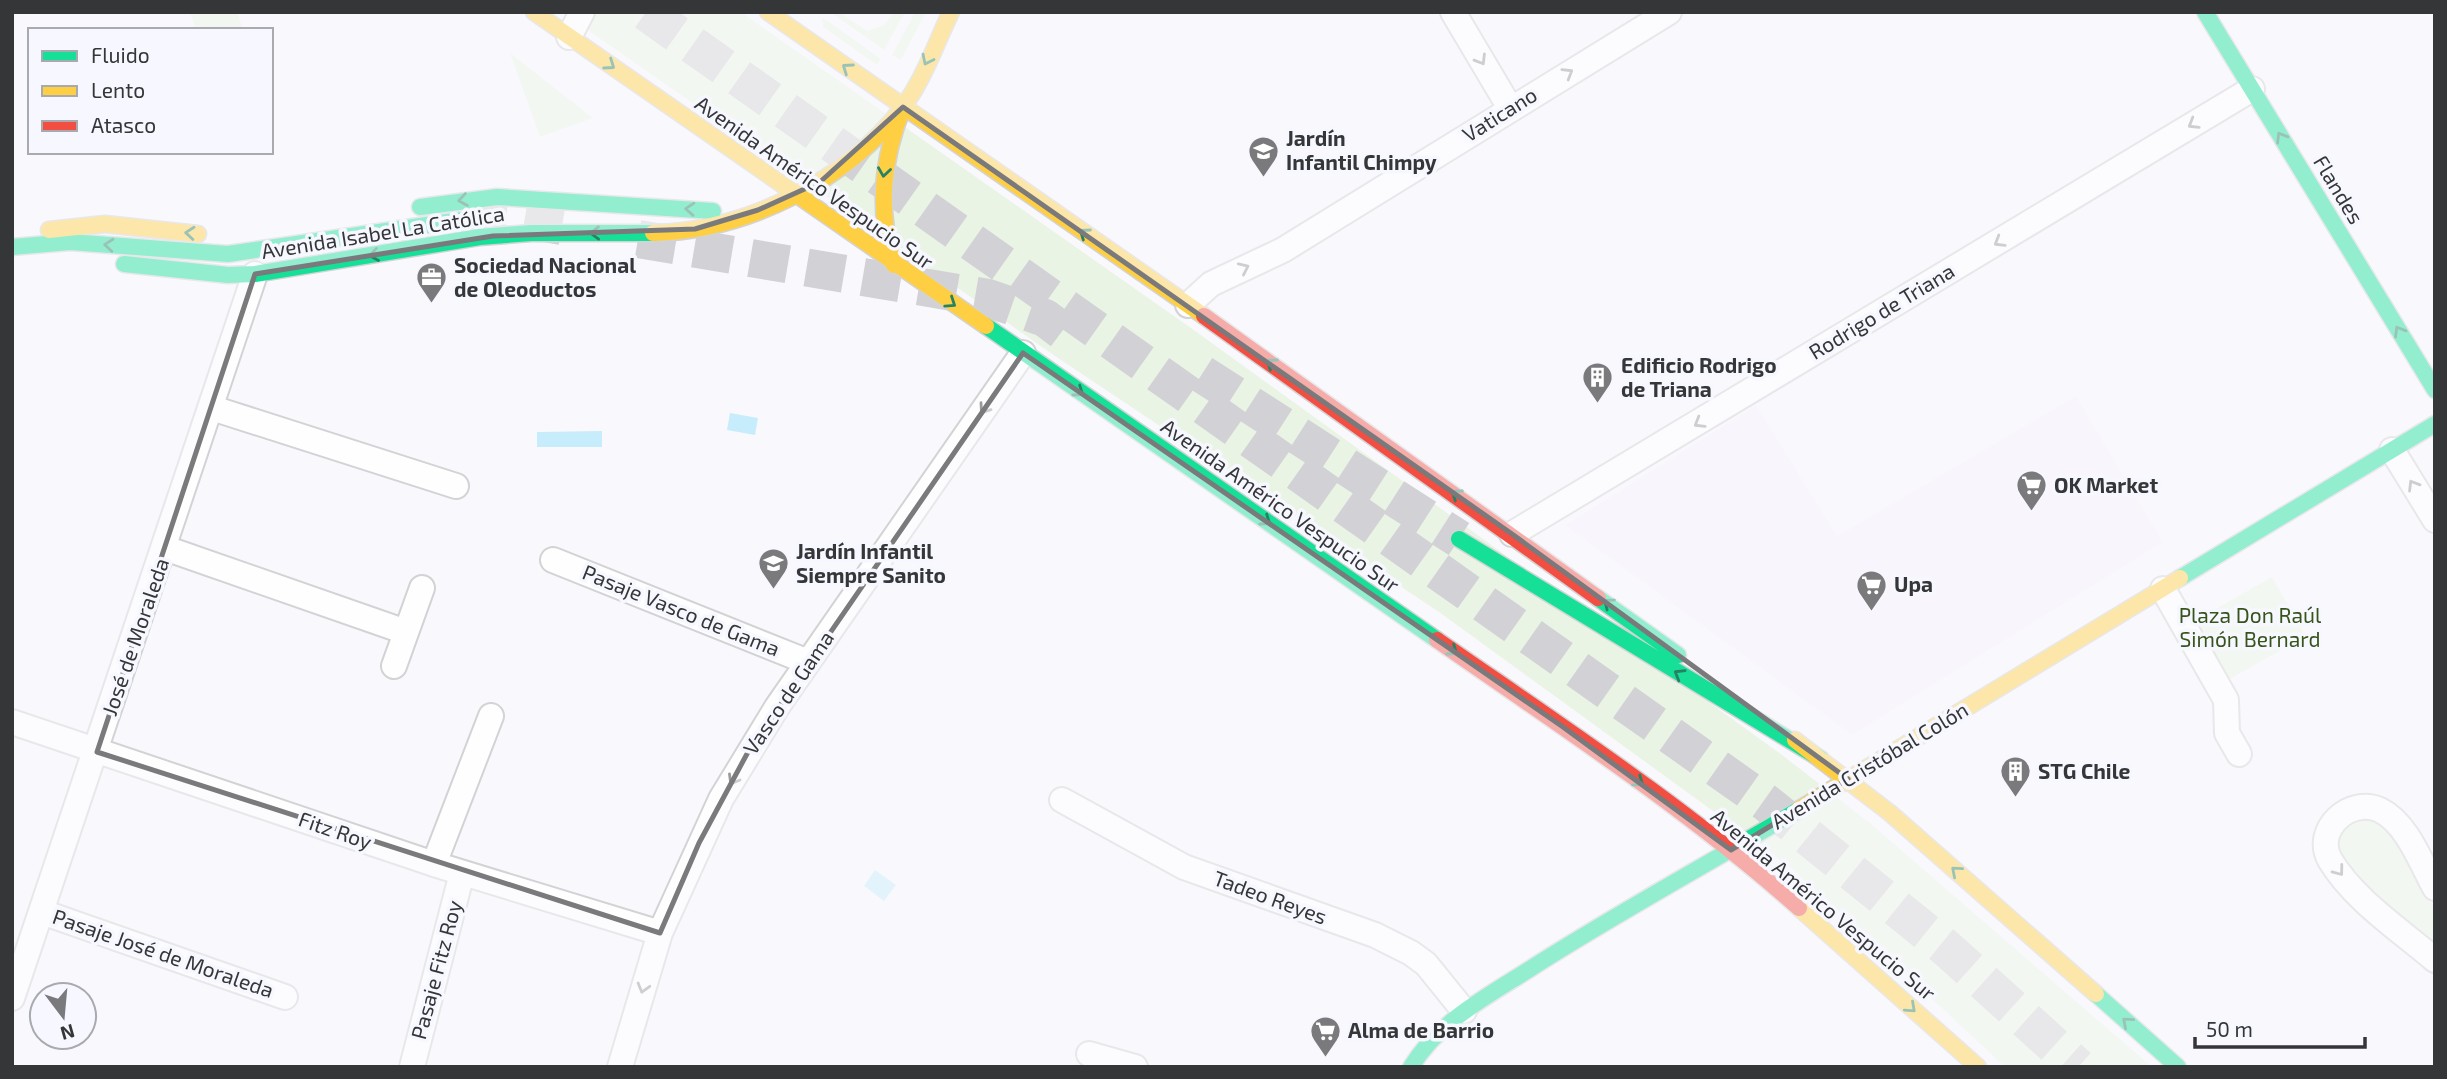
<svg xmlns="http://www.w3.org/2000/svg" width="2447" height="1079" viewBox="0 0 2447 1079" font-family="'Exo 2',sans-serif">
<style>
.commercial{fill:#f9f0fb}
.green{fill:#eaf4e4}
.water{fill:#c7ecfb}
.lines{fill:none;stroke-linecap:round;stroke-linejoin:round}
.highway-tunnel{stroke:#d2d2d6;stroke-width:38;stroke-dasharray:38 19;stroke-linecap:butt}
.street-casing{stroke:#d3d3d6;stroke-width:28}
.fast-casing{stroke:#d3d3d6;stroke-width:19}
.slow-casing{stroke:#d3d3d6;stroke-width:19}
.jam-casing{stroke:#d3d3d6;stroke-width:19}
.street{stroke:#fefeff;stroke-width:24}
.fast{stroke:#16e098;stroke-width:16}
.slow{stroke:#ffcf43;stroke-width:16}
.jam{stroke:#f24e42;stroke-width:16}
.oneway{stroke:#278263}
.oneway2{stroke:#9a9a9c}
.marked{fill:none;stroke:#7a7a7d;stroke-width:5;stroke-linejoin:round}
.labels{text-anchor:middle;stroke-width:7;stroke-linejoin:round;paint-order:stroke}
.street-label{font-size:21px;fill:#353638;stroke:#f7f8ff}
.poi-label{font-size:21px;font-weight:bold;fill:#353638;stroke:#f7f8ff;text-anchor:start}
.park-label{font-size:21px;fill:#37541b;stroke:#f7f8ff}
</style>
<rect width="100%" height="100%" fill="#f9f9fd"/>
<path class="commercial" d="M2076 396 2163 542 1852 735 1565 525 1756 405 1837 536Z"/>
<path class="green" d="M190 12H237L243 30H196Z
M562 12H741L1191 328 1782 755 1870 823 2152 1067H2005L1790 867 1439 612 1058 358Z
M830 12H839L867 31 884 25 894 12H905L884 50Z
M915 12H926L901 60 892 55Z
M822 17 881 59 877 65 823 27Z
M510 53 593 118 540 137Z
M2272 577 2306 636 2228 680 2194 621Z
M2360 820 2376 822 2394 837 2435 909V945C2401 917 2350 887 2337 843L2346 828Z"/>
<path class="water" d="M730 413 758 418 755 435 727 430Z
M602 431V447H537V432Z
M875 870 896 885 884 901 864 886Z"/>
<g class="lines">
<path class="highway-tunnel" d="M646 12 1765 802 1946 948 2078 1067
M468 219 505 216 562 226
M638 239 988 298 1045 318 1065 333
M1202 374 1459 539"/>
<defs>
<path id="street" d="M1453 12 1510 108
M569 37 582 12
M1188 305 1211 284 1283 250 1669 12
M212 408 456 486
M2392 450 2435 520
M1512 534 2252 89
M165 548 406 632
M553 560 808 662
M2163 589 2226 700 2227 733 2239 754
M394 666 422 588
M12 722 434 864 660 933
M1062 800 1184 867 1375 935 1411 953 1426 964 1464 1011
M434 864 491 716
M2435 888C2421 863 2407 823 2380 810 2350 796 2313 830 2330 860 2354 900 2400 930 2435 960
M42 912 285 997
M12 998 255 274
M1089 1054 1135 1067
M412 1067 462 873
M620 1067 660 933 721 799 777 707 1023 353"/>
<path id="fast" d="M2205 12 2435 390
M420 207 497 197 713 211
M12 247 70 242 228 254 468 219
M124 264 228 275 255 274 480 237 531 233H653
M986 326 1437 640
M1459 539 1821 759
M2180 578 2435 424
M1598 598 1678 655
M2096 994 2178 1067
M1411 1067C1440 1020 1488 996 1533 967 1619 912 1710 863 1798 810"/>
<path id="slow" d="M534 12 986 326
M768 12 1204 316
M49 230 105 224 198 234
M653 233C745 231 847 181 903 107 924 79 936 43 951 12
M894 265C877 210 882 160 903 107
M1795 740 1890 813 2096 994
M1798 810 2180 578
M1799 908 1978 1067"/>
<path id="jam" d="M1204 316 1598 598
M1437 640C1558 724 1689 810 1799 908"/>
</defs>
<use href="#street" class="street-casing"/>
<use href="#fast" class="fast-casing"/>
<use href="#slow" class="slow-casing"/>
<use href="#jam" class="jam-casing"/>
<use href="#street" class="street"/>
<use href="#fast" class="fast"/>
<use href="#slow" class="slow"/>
<use href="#jam" class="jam"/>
</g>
<defs><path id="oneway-chevron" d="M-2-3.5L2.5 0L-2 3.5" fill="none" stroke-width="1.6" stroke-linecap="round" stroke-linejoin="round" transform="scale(1.75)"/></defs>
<g class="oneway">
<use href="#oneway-chevron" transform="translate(927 60) rotate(116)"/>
<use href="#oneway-chevron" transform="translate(610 65) rotate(35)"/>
<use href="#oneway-chevron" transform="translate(847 68) rotate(-145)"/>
<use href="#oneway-chevron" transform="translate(2281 137) rotate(-121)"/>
<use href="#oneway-chevron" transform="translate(884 172) rotate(98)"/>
<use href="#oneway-chevron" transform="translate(463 200) rotate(171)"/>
<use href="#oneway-chevron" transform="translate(690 209) rotate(-176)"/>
<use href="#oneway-chevron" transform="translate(190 233) rotate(-175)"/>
<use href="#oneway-chevron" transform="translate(595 233) rotate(179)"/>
<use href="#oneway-chevron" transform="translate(1084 233) rotate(-145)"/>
<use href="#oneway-chevron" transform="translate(109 245) rotate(-175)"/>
<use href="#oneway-chevron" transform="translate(374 255) rotate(170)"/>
<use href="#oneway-chevron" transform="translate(951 303) rotate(34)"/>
<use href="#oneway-chevron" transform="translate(2399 331) rotate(-121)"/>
<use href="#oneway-chevron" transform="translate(1271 363) rotate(-145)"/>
<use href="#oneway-chevron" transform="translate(1079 392) rotate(35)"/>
<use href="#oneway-chevron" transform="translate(1456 494) rotate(-145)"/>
<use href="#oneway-chevron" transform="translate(1266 521) rotate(35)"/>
<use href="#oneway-chevron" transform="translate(1608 603) rotate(-144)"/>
<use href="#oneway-chevron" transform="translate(1453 651) rotate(35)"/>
<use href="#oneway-chevron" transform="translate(1679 674) rotate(-149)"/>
<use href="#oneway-chevron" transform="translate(1639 782) rotate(36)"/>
<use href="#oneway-chevron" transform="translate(1956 871) rotate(-139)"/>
<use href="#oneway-chevron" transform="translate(1911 1008) rotate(42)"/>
<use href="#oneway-chevron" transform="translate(2127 1022) rotate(-139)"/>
</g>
<g class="oneway2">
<use href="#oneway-chevron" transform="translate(1481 60) rotate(59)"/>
<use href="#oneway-chevron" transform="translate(1568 73) rotate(-31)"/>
<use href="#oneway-chevron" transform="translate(2193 124) rotate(149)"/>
<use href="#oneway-chevron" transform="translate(1999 242) rotate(149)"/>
<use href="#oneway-chevron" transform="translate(1244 268) rotate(-25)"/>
<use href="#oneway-chevron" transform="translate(984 409) rotate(125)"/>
<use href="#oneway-chevron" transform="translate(1699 423) rotate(149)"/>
<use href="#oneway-chevron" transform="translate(2413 485) rotate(-121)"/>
<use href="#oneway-chevron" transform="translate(733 780) rotate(120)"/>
<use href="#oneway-chevron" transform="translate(2339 871) rotate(53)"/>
<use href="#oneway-chevron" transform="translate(643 988) rotate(106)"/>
</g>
<path d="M0 0H2447V1079H0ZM903 107 1512 534 1848 779 1731 850 1563 727 1023 353 748 752 699 843 660 933 97 752 255 274 493 236 695 229 758 210 820 182Z" fill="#f9f9fd" fill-opacity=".55" fill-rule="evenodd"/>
<path class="marked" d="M903 107 1512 534 1848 779 1731 850 1563 727 1023 353 748 752 699 843 660 933 97 752 255 274 493 236 695 229 758 210 820 182Z"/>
<defs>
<symbol id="school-pin" viewBox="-11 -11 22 30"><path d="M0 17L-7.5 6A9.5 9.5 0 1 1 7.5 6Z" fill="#7a7a7d" stroke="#f7f8ff"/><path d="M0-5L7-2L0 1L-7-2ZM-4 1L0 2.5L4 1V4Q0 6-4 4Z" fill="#fff"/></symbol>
<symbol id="office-pin" viewBox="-11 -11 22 30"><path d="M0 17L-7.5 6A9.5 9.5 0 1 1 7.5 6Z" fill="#7a7a7d" stroke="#f7f8ff"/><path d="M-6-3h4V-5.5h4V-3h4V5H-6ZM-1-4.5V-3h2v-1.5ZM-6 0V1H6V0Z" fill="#fff"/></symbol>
<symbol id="building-pin" viewBox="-11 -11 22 30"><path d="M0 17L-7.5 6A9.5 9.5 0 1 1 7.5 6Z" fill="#7a7a7d" stroke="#f7f8ff"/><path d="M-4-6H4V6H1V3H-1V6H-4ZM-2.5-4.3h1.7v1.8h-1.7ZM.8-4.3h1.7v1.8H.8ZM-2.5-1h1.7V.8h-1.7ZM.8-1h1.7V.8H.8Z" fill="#fff"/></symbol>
<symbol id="supermarket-pin" viewBox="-11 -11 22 30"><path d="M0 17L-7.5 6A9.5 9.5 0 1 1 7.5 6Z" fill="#7a7a7d" stroke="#f7f8ff"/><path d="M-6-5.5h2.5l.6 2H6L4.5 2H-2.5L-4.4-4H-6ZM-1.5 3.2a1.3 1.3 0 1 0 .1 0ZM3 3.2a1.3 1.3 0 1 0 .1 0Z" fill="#fff"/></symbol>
</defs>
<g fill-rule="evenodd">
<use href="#school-pin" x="1246" y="134" width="35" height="47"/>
<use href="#office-pin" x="414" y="260" width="35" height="47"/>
<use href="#building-pin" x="1580" y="360" width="35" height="47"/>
<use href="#supermarket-pin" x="2014" y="468" width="35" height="47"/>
<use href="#school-pin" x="756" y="546" width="35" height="47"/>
<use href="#supermarket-pin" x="1854" y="568" width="35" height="47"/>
<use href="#building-pin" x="1998" y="754" width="35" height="47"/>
<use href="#supermarket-pin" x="1308" y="1014" width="35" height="47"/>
</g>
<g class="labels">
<g class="street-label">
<text transform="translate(1500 115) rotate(-32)" y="7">Vaticano</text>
<text transform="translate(814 183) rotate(35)" y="7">Avenida Américo Vespucio Sur</text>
<text transform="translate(2338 190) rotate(59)" y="7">Flandes</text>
<text transform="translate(383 233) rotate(-9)" y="7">Avenida Isabel La Católica</text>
<text transform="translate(1882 312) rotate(-31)" y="7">Rodrigo de Triana</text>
<text transform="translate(1280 506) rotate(35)" y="7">Avenida Américo Vespucio Sur</text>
<text transform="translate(681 611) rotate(22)" y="7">Pasaje Vasco de Gama</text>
<text transform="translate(136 637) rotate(-71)" y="7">José de Moraleda</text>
<text transform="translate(789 693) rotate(-56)" y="7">Vasco de Gama</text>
<text transform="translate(1870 766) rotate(-31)" y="7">Avenida Cristóbal Colón</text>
<text transform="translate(335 831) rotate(19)" y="7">Fitz Roy</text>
<text transform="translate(1270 898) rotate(20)" y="7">Tadeo Reyes</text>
<text transform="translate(1823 905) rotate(40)" y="7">Avenida Américo Vespucio Sur</text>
<text transform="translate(163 954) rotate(19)" y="7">Pasaje José de Moraleda</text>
<text transform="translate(437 970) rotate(-75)" y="7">Pasaje Fitz Roy</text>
</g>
<g class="poi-label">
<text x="1286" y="146">Jardín<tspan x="1286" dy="24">Infantil Chimpy</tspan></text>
<text x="454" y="273">Sociedad Nacional<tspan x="454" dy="24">de Oleoductos</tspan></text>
<text x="1621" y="373">Edificio Rodrigo<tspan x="1621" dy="24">de Triana</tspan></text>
<text x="2054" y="493">OK Market</text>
<text x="796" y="559">Jardín Infantil<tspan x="796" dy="24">Siempre Sanito</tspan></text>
<text x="1894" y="592">Upa</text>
<text x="2038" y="779">STG Chile</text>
<text x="1348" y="1038">Alma de Barrio</text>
</g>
<g class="park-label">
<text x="2250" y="623">Plaza Don Raúl<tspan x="2250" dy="24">Simón Bernard</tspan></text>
</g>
</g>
<rect width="2447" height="1079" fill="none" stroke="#353638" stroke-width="28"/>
<rect x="28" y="28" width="245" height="126" fill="#f7f8ff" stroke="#a9aaaf" stroke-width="2"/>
<rect x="42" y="51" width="35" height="10" fill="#16e098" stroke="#a9aaaf" stroke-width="2"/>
<text x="91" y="63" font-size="21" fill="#353638">Fluido</text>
<rect x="42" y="86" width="35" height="10" fill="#ffcf43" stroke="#a9aaaf" stroke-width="2"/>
<text x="91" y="98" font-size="21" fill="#353638">Lento</text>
<rect x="42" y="121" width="35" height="10" fill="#f24e42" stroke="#a9aaaf" stroke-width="2"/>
<text x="91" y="133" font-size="21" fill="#353638">Atasco</text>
<g transform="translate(63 1016) rotate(164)"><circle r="33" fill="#f7f8ff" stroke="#a9aaaf" stroke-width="2"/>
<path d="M0-5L12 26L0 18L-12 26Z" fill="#7a7a7d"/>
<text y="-10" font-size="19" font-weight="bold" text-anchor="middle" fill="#353638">N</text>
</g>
<path d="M2195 1037v10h170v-10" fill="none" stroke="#353638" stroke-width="3.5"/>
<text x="2206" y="1037" font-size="21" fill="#353638" stroke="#f7f8ff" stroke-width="5" paint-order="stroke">50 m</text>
</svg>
